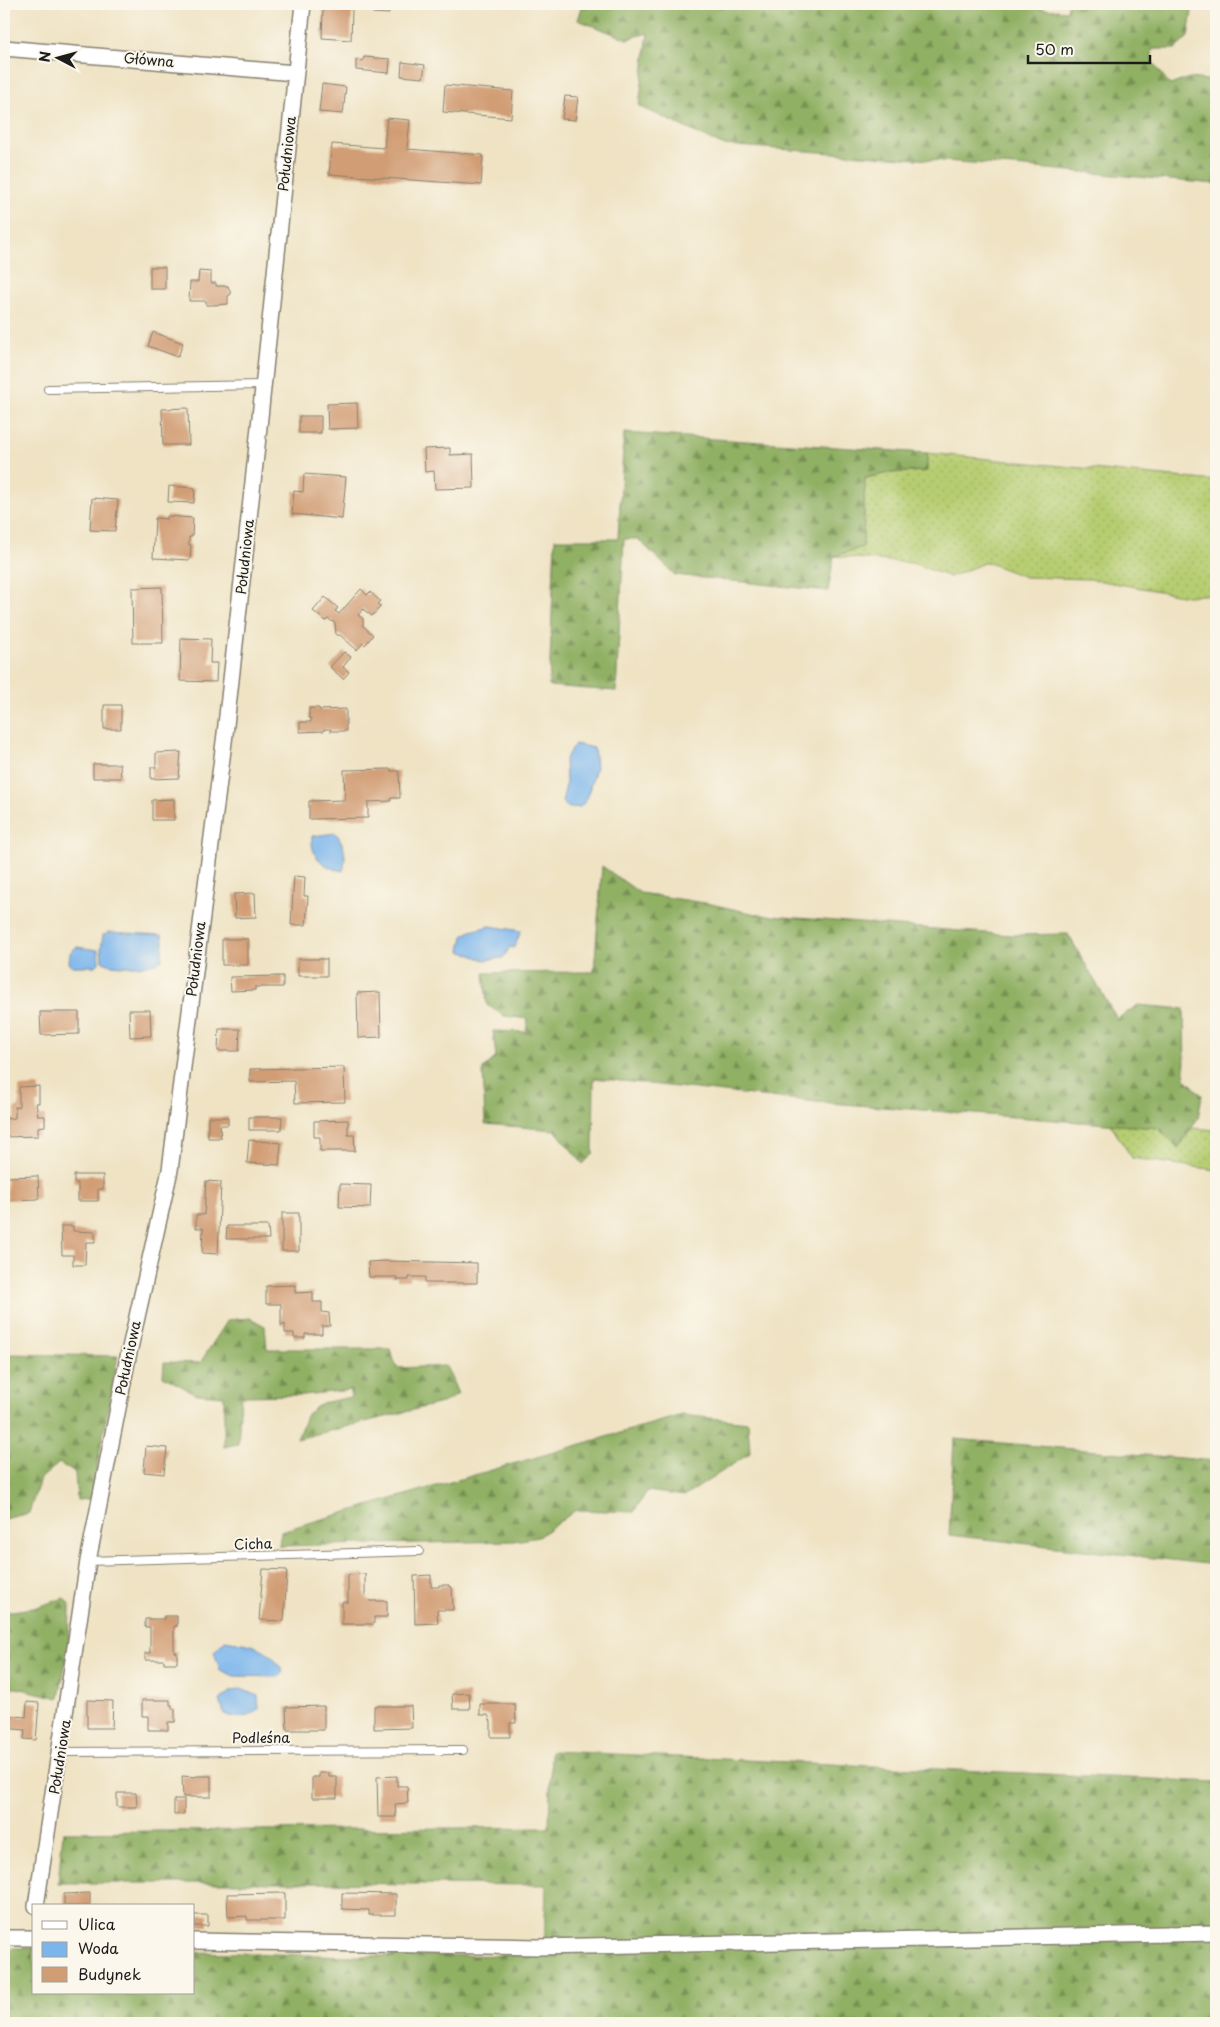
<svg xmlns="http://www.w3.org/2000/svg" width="1220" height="2027" viewBox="0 0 1220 2027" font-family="'Playpen Sans',sans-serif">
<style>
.grass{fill:url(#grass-dots);stroke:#697446}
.forest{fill:url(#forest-firs);stroke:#566640}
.water{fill:#7ab5ec;stroke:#4b6884}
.building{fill:#d19d75}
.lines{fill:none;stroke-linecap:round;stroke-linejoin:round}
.lane-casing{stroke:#868070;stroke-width:10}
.street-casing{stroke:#868070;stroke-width:18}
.lane{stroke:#fff;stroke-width:8}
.street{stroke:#fff;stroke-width:15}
.labels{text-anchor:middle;stroke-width:4;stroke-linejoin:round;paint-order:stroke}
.street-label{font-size:14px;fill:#1c1c1c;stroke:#fbf7ec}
</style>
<defs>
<pattern id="grass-dots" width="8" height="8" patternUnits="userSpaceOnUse" patternTransform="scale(1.25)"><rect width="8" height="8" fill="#b6cd71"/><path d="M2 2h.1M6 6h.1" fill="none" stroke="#9caf61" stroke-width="1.8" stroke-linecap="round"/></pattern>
<pattern id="forest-firs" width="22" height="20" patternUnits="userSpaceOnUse" patternTransform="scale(1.25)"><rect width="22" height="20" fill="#90b063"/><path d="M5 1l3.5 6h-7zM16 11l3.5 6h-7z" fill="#758e51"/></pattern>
</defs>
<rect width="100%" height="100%" fill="#fbf7ec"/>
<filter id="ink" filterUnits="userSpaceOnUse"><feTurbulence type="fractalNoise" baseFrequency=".02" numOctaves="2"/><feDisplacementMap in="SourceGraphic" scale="10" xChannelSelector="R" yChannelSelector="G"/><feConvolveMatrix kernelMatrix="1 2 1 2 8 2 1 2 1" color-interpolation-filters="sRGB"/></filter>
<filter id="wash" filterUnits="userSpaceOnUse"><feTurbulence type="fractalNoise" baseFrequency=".0096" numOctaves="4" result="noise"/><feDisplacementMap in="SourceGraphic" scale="20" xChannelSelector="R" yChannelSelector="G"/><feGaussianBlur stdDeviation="1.12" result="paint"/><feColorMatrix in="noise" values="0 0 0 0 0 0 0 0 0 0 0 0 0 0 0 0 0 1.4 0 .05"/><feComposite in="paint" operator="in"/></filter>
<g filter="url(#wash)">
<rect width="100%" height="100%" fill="#efe3c4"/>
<path class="grass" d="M927 453 1216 481V594L1187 596 1090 579 1025 577 986 562 950 577 912 563 834 556 863 547 865 478 889 473 926 471Z
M1110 1124 1159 1128 1178 1148 1192 1128 1216 1130V1170L1132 1158Z"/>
<path class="forest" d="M583 4H990L1067 11 1068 4H1193L1188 37 1175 49H1152V61L1170 85 1189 78 1216 81V184L1014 166 722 145 639 106 648 33 627 39 578 20Z
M624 433 927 453V471L889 473 865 478 863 547 834 556 828 591 675 575 638 539H624L616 691 549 686 555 539H618Z
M602 866 640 893 711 904 760 915 1011 935 1068 934 1117 1019 1138 1005 1184 1009 1185 1078 1202 1095 1198 1118 1178 1148 1158 1128 817 1102 594 1078 593 1154 583 1164 555 1130 485 1124 483 1069 496 1057 493 1031 526 1032 528 1019 504 1016 487 1005 484 973 594 972Z
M250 1318 265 1326 267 1349H390L397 1368 446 1366 458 1394 445 1402 297 1439 307 1414 322 1403 351 1397V1390L303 1395 241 1396 238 1444 224 1447V1396L196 1394 163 1376 164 1362 200 1363 228 1320Z
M4 1354 118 1356 91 1499 77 1500 75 1473 59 1463 40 1479 29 1513 4 1519Z
M682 1415 748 1422 750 1453 685 1496 647 1491 634 1512 576 1510 538 1537 515 1541 279 1546 281 1531Z
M954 1439 1216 1461V1565L949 1535Z
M64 1598 70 1606 69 1645 59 1698 4 1685V1612L34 1608Z
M551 1751 1216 1782V2023H4V1948H34V1993H194V1952L354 1956 544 1955 546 1885 300 1883H58L63 1832 549 1827Z"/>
<path class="water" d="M575 744 594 748 596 767 586 801 580 807 569 808 562 802 566 785 565 759Z
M336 833C345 846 347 856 343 871 324 868 310 857 312 836Z
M490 926 521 931 514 948 510 947 503 958 485 960 460 951 463 936 471 931Z
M109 932 162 935 163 942 162 960C153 967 111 969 102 961L101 949 103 935Z
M77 947 98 950 99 963 95 966H72L69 963C70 954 68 952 77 947Z
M225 1640C253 1645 268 1645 283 1672L277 1677 234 1676 220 1670 214 1652Z
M241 1689 258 1696 259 1709C247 1719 238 1719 224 1714L220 1700 230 1692Z"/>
<g id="blocks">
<path class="building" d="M373 4H389V14L373 13Z
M323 8 352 9 351 40 322 38Z
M364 57 390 59 389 73 356 70V60L363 61Z
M402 62 425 65 423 78 401 76Z
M322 84 346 87 343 114 319 112Z
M445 85 513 91 511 118 443 112Z
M565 96 578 97 575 120 562 119Z
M387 118 410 120 407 149 483 155 481 185 329 174 332 144 384 148Z
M150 267H165V289H150Z
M199 271 211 272V283H216V286H228L231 294 228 296V304L212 305H206V301H189L190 282H198Z
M153 332 183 343 178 357 148 346Z
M357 403 358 428 328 429 327 404Z
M188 408 189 445H163L162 409Z
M299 416H321V433H299Z
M450 448V455L473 454 474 488 435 489 434 471 425 472 424 449Z
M304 474 346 477 342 519 292 514 294 491 303 492Z
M169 486 195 488 194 503 168 502Z
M92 498 118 500 115 531 90 530Z
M167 516 193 518 192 537H189V545H191L190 560 153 558 155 518 167 519Z
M162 587 163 643H133L132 588Z
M361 589 367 595 370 592 380 601 377 604 381 606 372 616 363 609 358 615 363 619V626L373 635 365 645 363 643 357 650 340 635H336L335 623 328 619 326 621 313 611 325 597 338 608 335 611 339 614Z
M181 638 211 639 210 663H217L216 682 180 681Z
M344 652 351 657 343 667 349 672 343 679 330 667Z
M104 705H121V729H104Z
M309 708H319V710L346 709V731H330L331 729H324V731L300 732V722H311V718H309Z
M181 752 179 778 151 779V767H156V753Z
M93 764H120L121 778H93Z
M391 769V771H399L400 798H391V801L368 802V818L309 819V801L345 800 344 770Z
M174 799V820H152V800Z
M294 876 305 877 304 896H308L306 925H291Z
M255 893 256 917 235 918 234 894Z
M222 939H248V965H222Z
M298 959H327V976H298Z
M283 976V987H255V990L231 991 230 977Z
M380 992 381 1037 358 1038 357 993Z
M129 1010H150L151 1036 130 1037Z
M40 1012H79V1034L41 1035Z
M219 1029H240L239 1051H218Z
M344 1067 345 1102 295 1103 294 1081 250 1082V1069Z
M39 1086V1103H36L38 1116H45V1126L38 1127V1136L5 1137 4 1119 15 1118V1107H19V1087Z
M208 1117H228V1125H220L221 1138H208Z
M249 1117H282L281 1130H249Z
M348 1120V1135H354L355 1151H320V1137H314V1121Z
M249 1140 281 1143 279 1165 247 1163Z
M74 1175H103V1189H98V1201H78V1183H74Z
M38 1176 39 1199 7 1200 6 1177Z
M206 1181 221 1182 218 1254 202 1253 203 1228H196V1215H204Z
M340 1184 371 1185 370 1208 339 1207Z
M282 1213H299V1251H282Z
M61 1226H73V1231L95 1232V1242H86L85 1265H73V1255H62Z
M227 1226H268L269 1239H226Z
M386 1261 477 1263V1283H425V1277H409V1280H397V1277H369L368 1262Z
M295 1285V1293L313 1292V1302H322V1312L329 1313 330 1326H322V1334H305V1338H294V1333H285V1324L281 1325V1304H266V1286Z
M146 1446 167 1448 164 1474 144 1472Z
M263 1569 287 1570 284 1621 259 1620Z
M365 1574V1596L370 1601H387V1617H374V1624H342V1602H348V1575Z
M431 1575V1587H439V1585H449V1587H452L453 1610H437L438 1623 415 1624 414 1576Z
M164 1616H177V1626H174V1652H177V1663H164V1660H145V1653H150V1627H145V1619H164Z
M469 1693 470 1709H453L452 1694Z
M87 1700 113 1701 112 1728H87Z
M142 1700H170V1705H172V1709H175V1722H168V1730H148V1716H142Z
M27 1702 39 1703 36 1740 24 1739 25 1730 4 1728V1715L26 1717Z
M480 1704H515L516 1723H510V1737H491V1722L488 1715H480Z
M324 1706V1730H287L286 1707Z
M374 1706H411L412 1728 374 1729Z
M319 1773H329V1777H337V1798H312V1777H319Z
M182 1776 196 1777V1776H211V1797H183Z
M397 1776V1786H407L408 1803 395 1804 396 1817H378L377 1777Z
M117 1793H136L137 1807H117Z
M174 1799H184V1814H174Z
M90 1893V1906H64V1894Z
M285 1893V1920H247V1916L228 1917 227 1894Z
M342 1893 396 1894V1915H369V1910L342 1909Z
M194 1915H208V1926H194Z"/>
</g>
</g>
<g filter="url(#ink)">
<use href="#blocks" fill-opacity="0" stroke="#868070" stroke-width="1"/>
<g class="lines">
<defs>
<path id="lane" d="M48 389 263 385
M88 1561 419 1551
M61 1752 463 1750"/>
<path id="street" d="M4 48 295 73
M36 1906 88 1561 128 1357 170 1170 225 734 257 446 303 4
M4 1938H34
M194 1941 538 1947 1216 1933"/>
</defs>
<use href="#lane" class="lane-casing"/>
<use href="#street" class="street-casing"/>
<use href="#lane" class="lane"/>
<use href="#street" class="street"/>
</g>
</g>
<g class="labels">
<g class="street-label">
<text transform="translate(149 60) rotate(5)" y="5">Główna</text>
<text transform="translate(287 154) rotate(-84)" y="5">Południowa</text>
<text transform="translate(245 557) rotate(-84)" y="5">Południowa</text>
<text transform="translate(196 959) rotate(-83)" y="5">Południowa</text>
<text transform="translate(128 1358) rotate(-78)" y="5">Południowa</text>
<text transform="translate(253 1544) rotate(-2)" y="5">Cicha</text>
<text x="261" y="1743">Podleśna</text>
<text transform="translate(60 1757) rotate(-81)" y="5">Południowa</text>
</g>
</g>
<rect width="1220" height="2027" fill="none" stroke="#fbf7ec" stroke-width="20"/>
<rect x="32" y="1904" width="162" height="90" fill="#fbf7ec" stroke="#a29f99"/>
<rect x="42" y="1921" width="25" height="8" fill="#ffffff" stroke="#a29f99"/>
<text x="78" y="1930" font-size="15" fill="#1c1c1c">Ulica</text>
<rect x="42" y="1942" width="25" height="15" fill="#7ab5ec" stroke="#a29f99"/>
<text x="78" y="1954" font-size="15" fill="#1c1c1c">Woda</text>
<rect x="42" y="1967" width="25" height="15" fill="#d19d75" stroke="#a29f99"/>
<text x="78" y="1980" font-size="15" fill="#1c1c1c">Budynek</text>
<g transform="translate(58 58) rotate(276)" stroke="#fbf7ec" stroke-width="4" paint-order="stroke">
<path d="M0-4L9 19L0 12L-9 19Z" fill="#1c1c1c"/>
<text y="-8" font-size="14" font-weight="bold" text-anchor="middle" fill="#1c1c1c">N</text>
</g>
<path d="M1028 55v8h122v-8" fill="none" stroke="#1c1c1c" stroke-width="2.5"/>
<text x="1035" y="55" font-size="15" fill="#1c1c1c" stroke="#fbf7ec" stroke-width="4" paint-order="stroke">50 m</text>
</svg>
